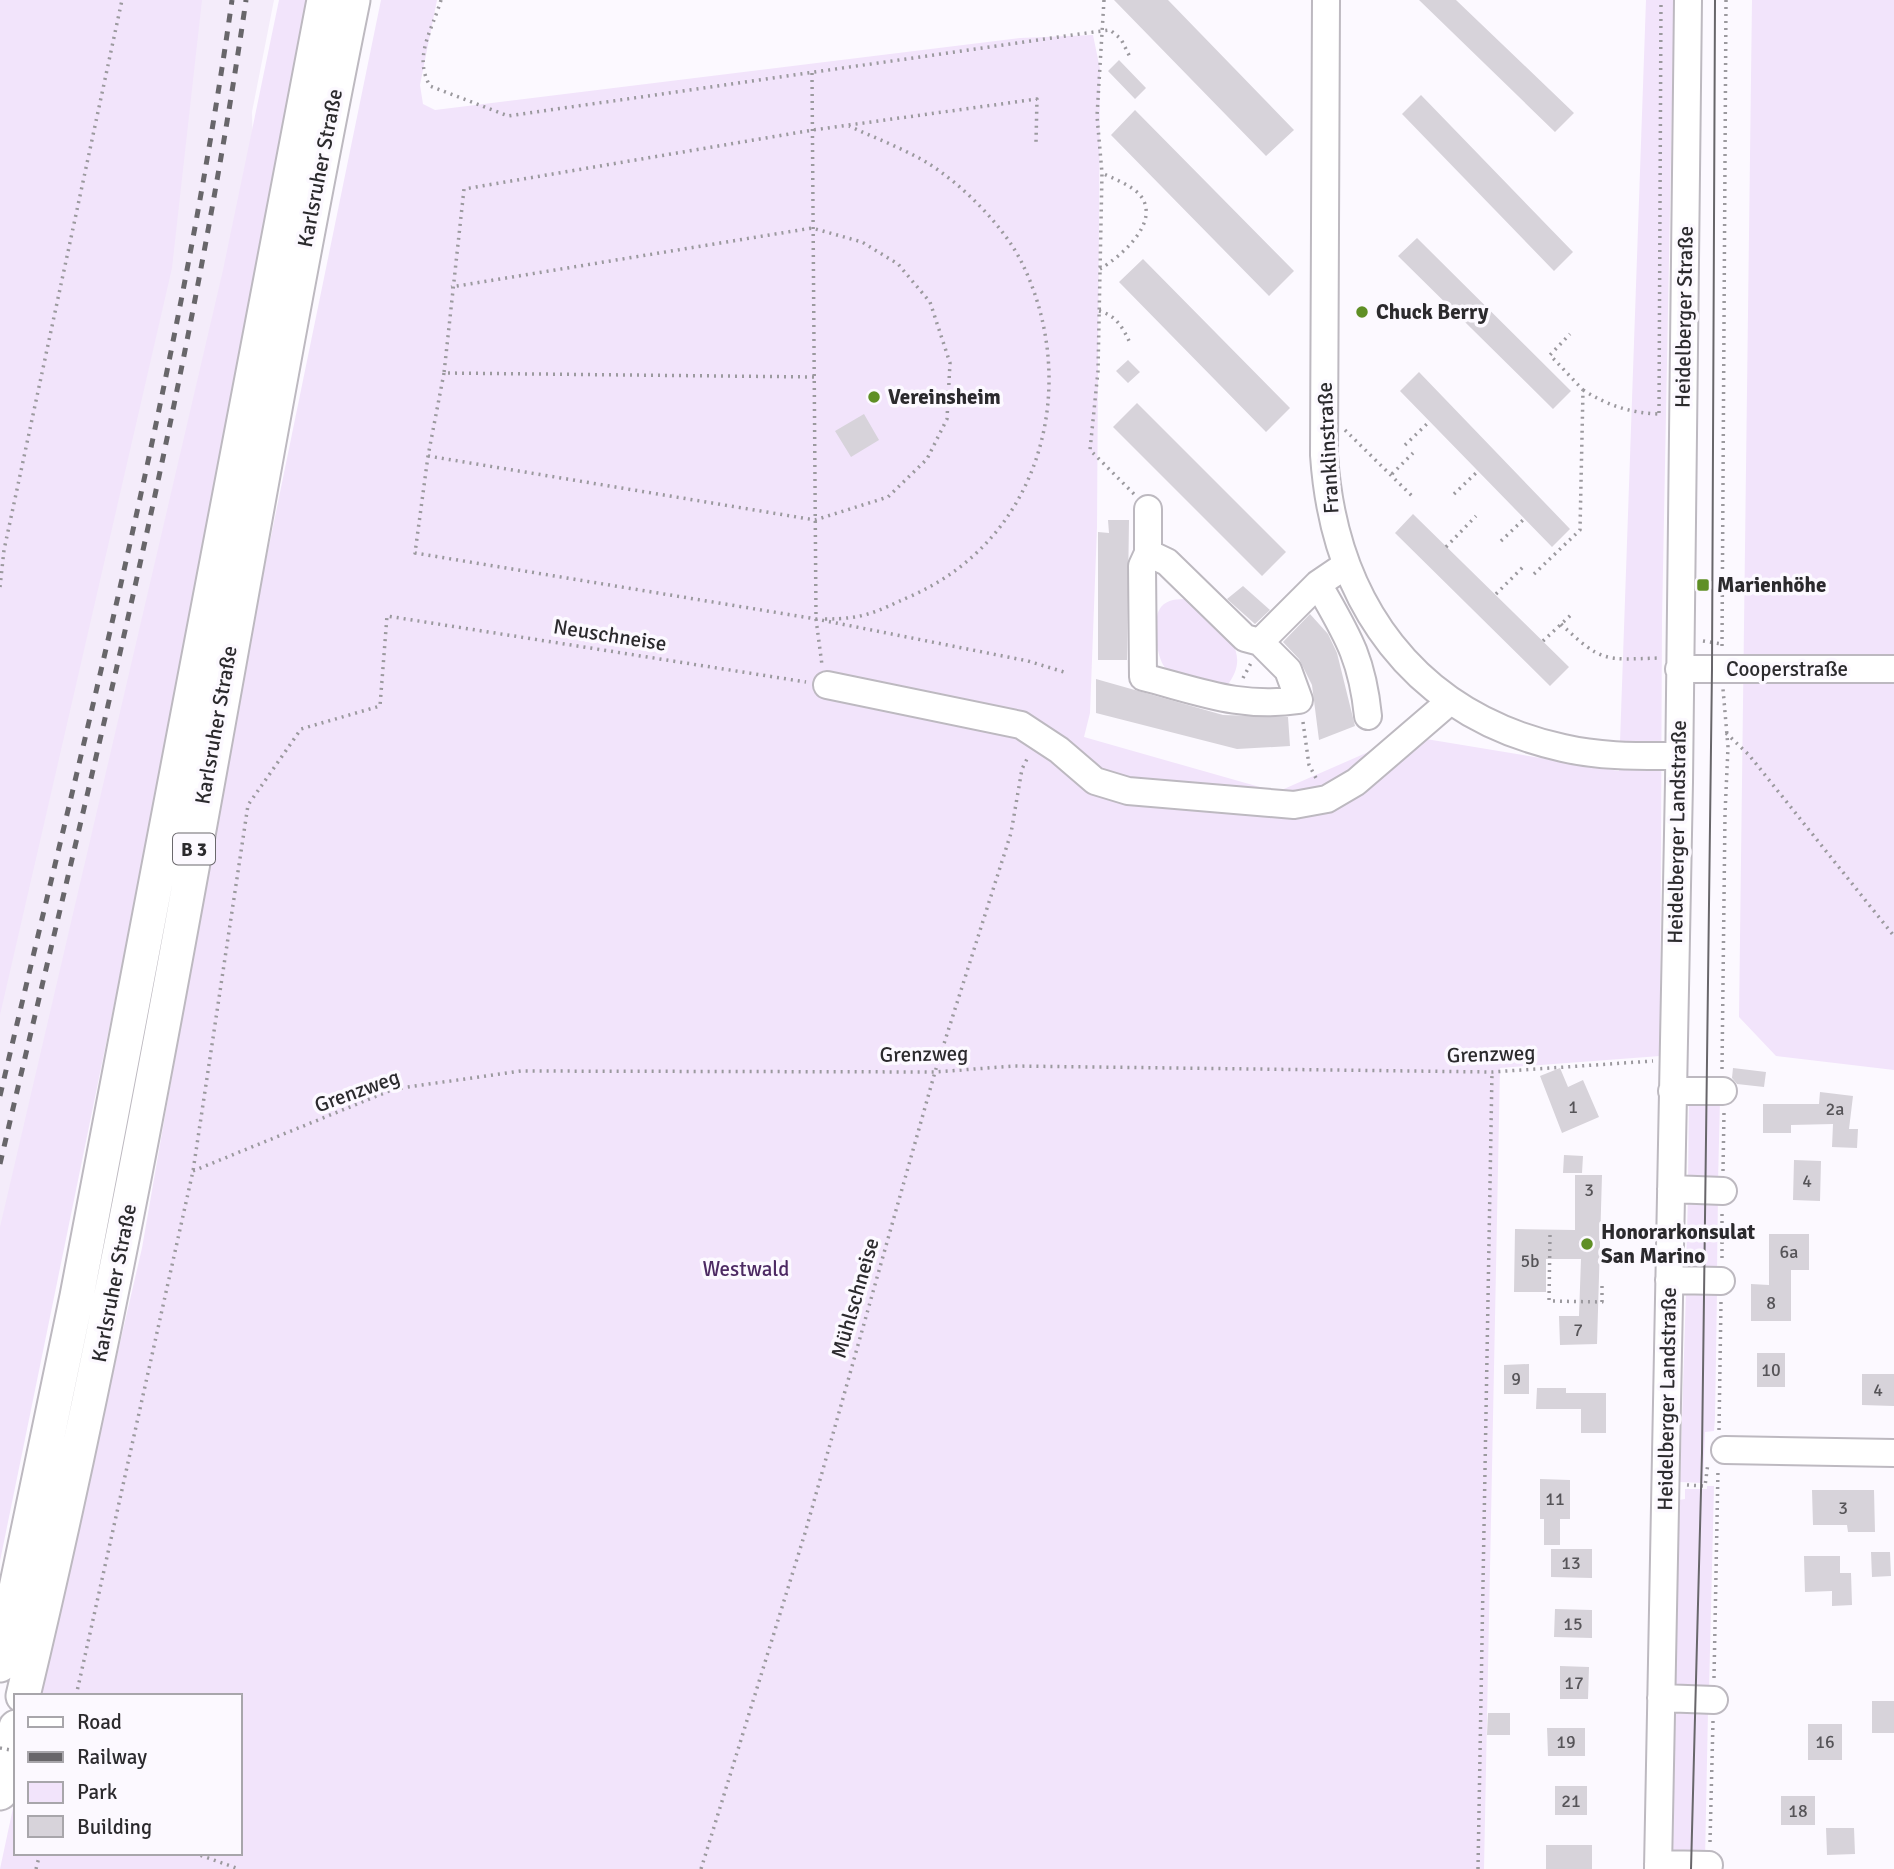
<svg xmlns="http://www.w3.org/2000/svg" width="1894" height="1869" viewBox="0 0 1894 1869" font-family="Signika,sans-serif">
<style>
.built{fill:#f4ecfa}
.green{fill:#f2e4fb}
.building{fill:#d7d3da}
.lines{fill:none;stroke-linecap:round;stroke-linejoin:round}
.minor-casing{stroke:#bdb9c0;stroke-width:30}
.major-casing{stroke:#bdb9c0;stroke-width:37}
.path{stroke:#9b999e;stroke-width:3.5;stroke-dasharray:2 5;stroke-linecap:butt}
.minor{stroke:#fff;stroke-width:26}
.major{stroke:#fff;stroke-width:33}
.tram{stroke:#68666a;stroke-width:2}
.rail{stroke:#68666a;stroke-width:5;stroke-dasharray:9 9;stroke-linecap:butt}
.path-bridge{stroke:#9b999e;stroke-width:3.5;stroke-dasharray:2 5;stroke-linecap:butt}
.poi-dot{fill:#5f8f25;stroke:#fcf9ff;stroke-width:2.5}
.labels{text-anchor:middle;stroke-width:7;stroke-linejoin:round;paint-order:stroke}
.number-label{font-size:18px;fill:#565458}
.shield{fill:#fcf9ff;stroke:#6a686c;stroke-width:2}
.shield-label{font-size:19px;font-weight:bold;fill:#2b2a2d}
.street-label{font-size:21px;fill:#2b2a2d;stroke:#fcf9ff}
.poi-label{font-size:21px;font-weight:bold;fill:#2b2a2d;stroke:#fcf9ff;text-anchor:start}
.park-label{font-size:21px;fill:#4d2a63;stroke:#fcf9ff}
</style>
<rect width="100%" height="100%" fill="#fcf9ff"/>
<path class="built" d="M140 0H274L252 112 254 196 0 1460V702Z"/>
<path class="green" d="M0 0H202L172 268 0 1015Z
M279 0H308L117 990 0 1561V1227L223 270Z
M381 0H437L420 85 423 104 435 110 1020 38 1093 35 1100 69 1097 527 1090 713 1084 737 1277 792 1382 746 1420 738 1619 771 1646 0H1674L1662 621 1660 1056 1500 1068 1484 1869H0L16 1794V1853H240V1696H38L142 1248 236 707Z
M1752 0H1894V1070L1776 1056 1739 1017Z
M1187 599C1214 623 1258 648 1226 687 1209 683 1179 681 1167 670 1156 660 1151 619 1161 607 1168 599 1177 599 1187 599Z
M1689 1097 1720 1100 1718 1182H1688Z
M1688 1195H1718L1717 1270H1686Z
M1686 1291 1717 1292 1715 1418 1714 1431 1705 1432 1703 1483 1680 1482Z
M1707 1486H1714L1709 1691H1675L1679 1500 1685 1499V1489H1707Z
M1675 1711H1708L1705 1861 1673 1857Z"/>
<path class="building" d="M1114 0H1168L1294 130 1266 156Z
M1419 0H1456L1574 113 1555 132Z
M1119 60 1146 88 1135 99 1108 71Z
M1421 95 1573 252 1554 271 1402 114Z
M1135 110 1294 271 1269 296 1111 135Z
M1417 238 1571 391 1553 409 1398 256Z
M1143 259 1290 408 1266 432 1119 282Z
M1128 360 1140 372 1128 383 1116 371Z
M1419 372 1570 529 1552 547 1400 391Z
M1137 403 1286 552 1262 576 1113 427Z
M864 414 879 440 851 457 835 431Z
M1413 514 1569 667 1550 686 1395 533Z
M1108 520H1129L1127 660H1098V532L1109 533Z
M1243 586 1270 610 1255 624 1227 599Z
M1310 614 1328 634 1337 653 1355 726 1319 740 1312 685 1299 659 1283 642Z
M1096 679 1223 715 1288 717 1290 746 1237 749 1096 713Z
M1560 1068 1568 1087 1583 1080 1599 1117 1562 1133 1540 1076Z
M1733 1068 1766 1072 1764 1087 1737 1084 1732 1078Z
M1820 1092 1853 1096 1849 1129H1858L1857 1148 1832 1147 1833 1124 1791 1125V1133H1763V1104H1819Z
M1564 1155 1583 1156 1582 1173H1563Z
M1794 1160 1821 1161 1820 1201 1793 1200Z
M1575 1175H1602L1597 1344 1560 1345 1559 1316H1579L1581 1259H1546V1292H1514L1515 1229 1575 1230Z
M1769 1234H1809V1270H1791V1321H1751V1284L1769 1285Z
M1757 1353H1785V1387H1757Z
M1529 1364V1394H1504V1365Z
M1862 1374H1894V1406L1862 1405Z
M1537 1388H1566V1393H1606V1433H1581V1409H1536Z
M1540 1479 1570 1480V1519H1560V1545H1544V1519H1540Z
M1812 1490H1874L1875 1532H1848L1847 1525H1813Z
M1551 1549H1592V1578L1551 1577Z
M1871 1552H1890L1891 1576 1872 1577Z
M1804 1556H1840V1573H1851L1852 1605 1832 1606V1591L1805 1592Z
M1555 1609 1592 1610V1638L1554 1637Z
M1560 1666 1589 1667 1588 1699H1560Z
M1872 1701H1894V1733H1872Z
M1488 1713H1510V1735H1487Z
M1808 1724H1842V1760H1808Z
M1547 1728H1585V1756H1548Z
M1555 1786H1587V1815H1555Z
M1781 1796H1815V1825H1781Z
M1826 1828H1854L1855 1854 1827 1855Z
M1546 1845H1592V1869H1546Z"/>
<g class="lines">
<defs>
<path id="minor" d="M1326 0 1324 455C1334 603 1414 715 1563 748 1601 757 1640 756 1679 756
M1148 509V553L1142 566 1143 677C1198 691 1241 709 1299 700L1288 670 1260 642 1318 584 1346 565
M1148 553 1167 562 1245 638 1260 642
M1318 584C1347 635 1362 657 1368 716
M1679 669H1894
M827 685 1021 725 1059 750 1095 781 1128 791 1294 805 1327 799 1356 782 1449 702
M1672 1091H1723
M1671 1189 1723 1191
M1669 1280 1721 1281
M1725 1450 1894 1453
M1661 1698 1714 1700
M1658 1864 1709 1865
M1658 1869 1679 782 1688 0"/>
<path id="major" d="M0 1665 77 1296 324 0
M23 1696C157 1136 239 564 353 0
M0 1793 16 1727"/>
</defs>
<use href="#minor" class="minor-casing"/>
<use href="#major" class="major-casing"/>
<path class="path" d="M441 0C432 31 413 56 430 86L508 116 1094 32 1110 30 1121 39 1130 57
M1104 0 1097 116 1102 173 1098 371 1090 450 1135 495
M812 73 816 619 822 665
M1100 269C1120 257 1162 222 1140 195 1131 185 1114 179 1102 173
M1099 311C1116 315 1123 328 1130 343
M444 373 428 456 415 553 816 619 1028 661 1064 672
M814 377 444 373 464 189 813 130 1037 99 1036 142
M1583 390C1607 405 1630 413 1659 414
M1659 413 1661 0
M1345 430 1413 497
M1405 445 1430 421
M428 456 815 520 888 497 927 459 947 419 950 363 930 302 898 264 862 242 812 228 451 287
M1392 474 1413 453
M1454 494 1477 472
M1501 541 1524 519
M1446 547 1476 516
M1534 574 1580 530 1583 390 1550 355 1570 334
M0 587 4 550 122 0
M1496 594 1525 565
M825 619C865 619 875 612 911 596 1039 540 1082 389 1023 265 1005 227 962 184 926 162 902 148 875 138 849 126
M1561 624C1601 662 1604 660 1659 658
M1543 641 1573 613
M1703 641 1722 644
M1722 646 1726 0
M1243 678 1251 663
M1303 722 1309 765 1316 778
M1726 733 1749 755 1894 936
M1722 1069 1725 814 1728 747 1723 689
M193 1171 394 1089 521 1071 935 1072 1014 1066 1492 1072 1653 1061
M1723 1171 1724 1112
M1550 1235 1549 1301 1602 1302V1285
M1722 1258V1213
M1719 1430 1721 1301
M1687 1485 1705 1486 1708 1463
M1714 1678 1718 1469
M76 1696 193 1171 248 805 301 729 380 706 387 616 806 682
M1710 1842 1713 1721
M194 1853 239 1869
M36 1869 40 1853
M701 1869 805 1533 935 1072 1011 833 1022 769 1028 757
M1478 1869 1492 1072"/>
<use href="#minor" class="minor"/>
<use href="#major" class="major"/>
<path class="tram" d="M1691 1869 1702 1453 1712 669 1715 0"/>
<path class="rail" d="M0 1096C85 733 180 370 232 0
M0 1164C90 778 189 393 246 0"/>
<path class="path-bridge" d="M0 1748 16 1751"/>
</g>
<g class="poi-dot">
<circle cx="1362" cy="312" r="7"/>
<circle cx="874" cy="397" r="7"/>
<rect x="1696" y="578" width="14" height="14" rx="3.5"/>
<circle cx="1587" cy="1244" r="7"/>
</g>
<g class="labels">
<g class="number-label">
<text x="1573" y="1113">1</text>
<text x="1835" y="1115">2a</text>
<text x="1807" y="1187">4</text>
<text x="1589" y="1196">3</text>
<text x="1789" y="1258">6a</text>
<text x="1530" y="1267">5b</text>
<text x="1771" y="1309">8</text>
<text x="1578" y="1336">7</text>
<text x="1771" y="1376">10</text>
<text x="1516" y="1385">9</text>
<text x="1878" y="1396">4</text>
<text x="1555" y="1505">11</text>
<text x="1843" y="1514">3</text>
<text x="1571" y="1569">13</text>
<text x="1573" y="1630">15</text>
<text x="1574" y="1689">17</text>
<text x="1566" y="1748">19</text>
<text x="1825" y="1748">16</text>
<text x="1571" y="1807">21</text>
<text x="1798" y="1817">18</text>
</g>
<rect class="shield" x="173" y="833.5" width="42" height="31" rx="5"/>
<g class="shield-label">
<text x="194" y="856">B 3</text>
</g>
<g class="street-label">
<text transform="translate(320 168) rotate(-79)" y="7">Karlsruher Straße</text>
<text transform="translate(1684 317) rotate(-89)" y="7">Heidelberger Straße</text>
<text transform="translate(1328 448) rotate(-93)" y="7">Franklinstraße</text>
<text transform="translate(610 635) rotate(9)" y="7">Neuschneise</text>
<text x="1787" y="676">Cooperstraße</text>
<text transform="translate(216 725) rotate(-80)" y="7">Karlsruher Straße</text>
<text transform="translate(1677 832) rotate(-89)" y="7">Heidelberger Landstraße</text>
<text transform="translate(924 1054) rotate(-1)" y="7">Grenzweg</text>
<text transform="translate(1491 1054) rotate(-2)" y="7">Grenzweg</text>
<text transform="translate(357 1091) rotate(-20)" y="7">Grenzweg</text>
<text transform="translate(114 1283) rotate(-79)" y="7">Karlsruher Straße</text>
<text transform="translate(855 1298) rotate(-74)" y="7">Mühlschneise</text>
<text transform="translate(1667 1399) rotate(-89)" y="7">Heidelberger Landstraße</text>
</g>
<g class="poi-label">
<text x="1376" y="319">Chuck Berry</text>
<text x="888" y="404">Vereinsheim</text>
<text x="1717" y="592">Marienhöhe</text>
<text x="1601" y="1239">Honorarkonsulat<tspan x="1601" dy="24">San Marino</tspan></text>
</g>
<g class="park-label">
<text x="746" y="1276">Westwald</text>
</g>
</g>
<rect x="14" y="1694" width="228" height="161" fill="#fcf9ff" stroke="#a8a6ab" stroke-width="2"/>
<rect x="28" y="1717" width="35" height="10" fill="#ffffff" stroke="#a8a6ab" stroke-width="2"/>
<text x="77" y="1729" font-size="21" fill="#2b2a2d">Road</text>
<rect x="28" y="1752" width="35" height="10" fill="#68666a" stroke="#a8a6ab" stroke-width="2"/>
<text x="77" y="1764" font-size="21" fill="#2b2a2d">Railway</text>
<rect x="28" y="1782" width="35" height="21" fill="#f2e4fb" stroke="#a8a6ab" stroke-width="2"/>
<text x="77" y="1799" font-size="21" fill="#2b2a2d">Park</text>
<rect x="28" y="1816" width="35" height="21" fill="#d7d3da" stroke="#a8a6ab" stroke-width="2"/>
<text x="77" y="1834" font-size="21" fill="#2b2a2d">Building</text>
</svg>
